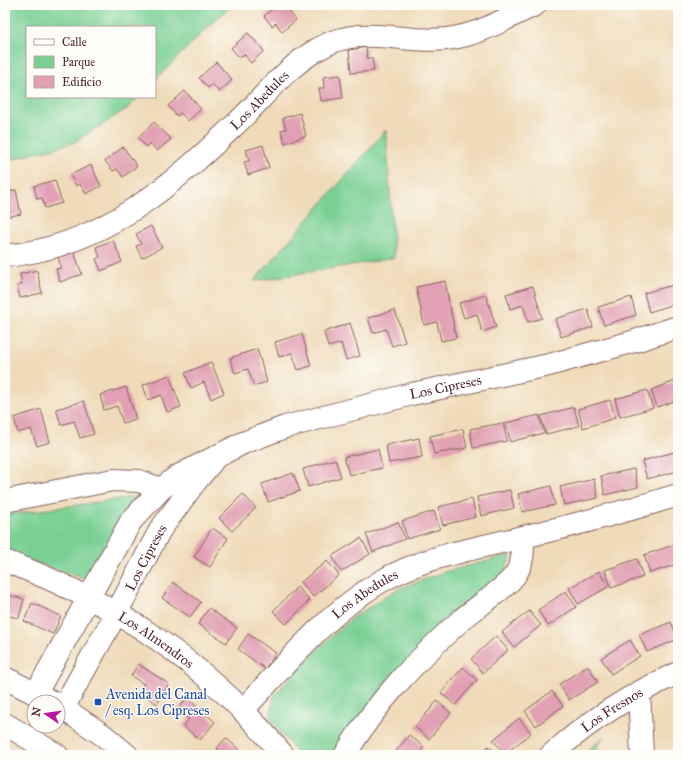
<svg xmlns="http://www.w3.org/2000/svg" width="683" height="760" viewBox="0 0 683 760" font-family="'IM FELL Great Primer',serif">
<style>
.green{fill:#7ad094;stroke:#627860}
.building{fill:#e1a0b4}
.lines{fill:none;stroke-linecap:round;stroke-linejoin:round}
.street-casing{stroke:#84615d;stroke-width:24}
.secondary-casing{stroke:#84615d;stroke-width:24}
.street{stroke:#fff;stroke-width:22}
.secondary{stroke:#fff;stroke-width:22}
.transit-dot{fill:#1a4fb4;stroke:#fdfcf7;stroke-width:1.5}
.labels{text-anchor:middle;stroke-width:3;stroke-linejoin:round;paint-order:stroke}
.street-label{font-size:14px;fill:#4a1f2b;stroke:#fdfcf7}
.transit-label{font-size:14px;fill:#164399;stroke:#fdfcf7;text-anchor:start}
</style>
<rect width="100%" height="100%" fill="#fdfcf7"/>
<filter id="ink" filterUnits="userSpaceOnUse"><feTurbulence type="fractalNoise" baseFrequency=".025" numOctaves="2"/><feDisplacementMap in="SourceGraphic" scale="8" xChannelSelector="R" yChannelSelector="G"/><feConvolveMatrix kernelMatrix="1 2 1 2 8 2 1 2 1" color-interpolation-filters="sRGB"/></filter>
<filter id="wash" filterUnits="userSpaceOnUse"><feTurbulence type="fractalNoise" baseFrequency=".012" numOctaves="4" result="noise"/><feDisplacementMap in="SourceGraphic" scale="16" xChannelSelector="R" yChannelSelector="G"/><feGaussianBlur stdDeviation="0.9" result="paint"/><feColorMatrix in="noise" values="0 0 0 0 0 0 0 0 0 0 0 0 0 0 0 0 0 1.4 0 .05"/><feComposite in="paint" operator="in"/></filter>
<g filter="url(#wash)">
<rect width="100%" height="100%" fill="#efdbb9"/>
<path class="green" d="M5 5H232L206 29 155 80V27H27V97H139L128 108 73 143 5 161Z
M386 130 394 258 254 281Z
M142 496 88 580 5 552V515Z
M511 555 505 572 336 755H298L270 718 274 696 313 654 352 618 398 589 448 571Z
M603 737 593 755H583Z"/>
<g id="blocks">
<path class="building" d="M277 5H284L296 20 282 32 276 23 272 26 264 16Z
M248 33 264 51 251 63 244 54 240 58 231 48Z
M366 47 367 58H372L374 71 351 73 349 50Z
M216 62 232 80 219 92 212 84 208 88 199 78Z
M340 75 343 98 321 101 319 88H324L323 77Z
M185 91 201 109 188 121 181 113 177 116 168 106Z
M300 113 306 136 285 143 281 130 286 129 283 118Z
M154 122 171 139 157 151 150 143 146 147 138 137Z
M263 145 269 168 248 175 244 162 249 161 246 150Z
M123 147 137 166 123 177 117 169 113 171 105 161Z
M91 165 101 186 86 194 80 184 76 186 70 175Z
M55 180 62 203 45 208 42 198 37 199 34 186Z
M16 190 21 214 5 217V192Z
M151 226 162 247 142 258 136 246 141 244 136 234Z
M113 240 122 262 101 271 96 259 100 257 96 247Z
M74 252 82 274 60 282 56 269 61 268 58 257Z
M37 270 42 293 20 298 17 286 22 284 20 274Z
M445 281 456 338 441 341 437 322 424 325 416 287Z
M677 284 678 303 649 312 644 293Z
M533 286 542 318 528 322 523 305 510 309 506 294Z
M486 295 496 327 482 332 477 314 464 318 459 303Z
M631 297 636 315 604 325 598 307Z
M588 309 593 327 561 337 555 319Z
M395 310 405 342 392 346 386 329 373 333 368 318Z
M350 323 360 356 346 360 341 343 328 347 324 332Z
M302 334 311 366 298 370 292 353 279 357 275 342Z
M257 349 267 382 254 386 248 369 235 373 230 358Z
M211 362 224 393 211 399 204 382 191 388 185 373Z
M169 375 181 407 167 412 161 395 148 400 143 385Z
M678 380V400L657 407 651 390Z
M126 387 136 419 123 423 117 406 104 410 100 395Z
M647 390 653 408 620 417 615 399Z
M610 400 615 418 583 428 578 409Z
M84 401 94 434 80 438 74 421 61 425 56 409Z
M574 407 579 426 546 434 541 416Z
M41 409 50 442 37 446 31 429 18 433 14 418Z
M539 415 544 433 510 442 506 423Z
M503 423 507 441 473 448 470 429Z
M463 429 467 448 434 454 430 436Z
M419 438 422 457 389 463 386 445Z
M378 449 382 468 349 475 344 457Z
M674 452 678 471 647 479 642 461Z
M335 459 341 477 308 487 303 469Z
M634 469 638 487 605 495 601 476Z
M293 473 300 491 268 502 262 484Z
M594 479 598 498 564 505 560 487Z
M551 486 555 505 522 512 518 494Z
M510 490 514 508 481 516 477 497Z
M243 494 256 508 232 531 219 518Z
M472 499 476 517 443 525 438 507Z
M434 511 440 529 407 539 402 521Z
M398 522 405 539 373 552 366 534Z
M212 528 228 538 210 567 194 557Z
M361 538 370 554 341 572 332 556Z
M676 544 678 564 650 573 644 555Z
M637 559 643 577 611 588 605 570Z
M327 561 339 575 313 597 301 582Z
M599 571 608 587 578 604 569 588Z
M173 582 201 602 190 617 162 598Z
M297 587 310 600 286 624 273 611Z
M566 591 576 607 548 626 538 610Z
M5 594 24 599 19 618 5 615Z
M32 603 61 616 53 634 24 621Z
M209 608 237 628 226 643 198 624Z
M529 611 541 625 514 647 502 632Z
M671 622 678 639 647 652 639 635Z
M248 634 276 653 265 669 238 649Z
M496 636 508 650 483 673 471 659Z
M630 640 640 656 611 674 601 658Z
M138 664 169 684 157 704 139 692 144 684 131 676Z
M588 666 598 682 569 700 559 684Z
M463 667 477 680 455 705 441 693Z
M552 691 563 706 536 726 525 711Z
M187 698 215 722 200 740 183 726 189 719 178 709Z
M437 701 451 713 429 739 415 727Z
M519 718 531 733 505 754 493 740Z
M409 735 424 747 417 755H393Z
M226 738 245 755H224L217 748Z
M488 746 498 755H481Z"/>
</g>
</g>
<g filter="url(#ink)">
<use href="#blocks" fill-opacity="0" stroke="#84615d" stroke-width="1"/>
<g class="lines">
<defs>
<g id="street">
<path id="s1" d="M5 256C104 247 173 184 241 119 266 94 287 67 318 49 362 23 401 44 447 39 483 34 503 19 535 5"/>
<path d="M5 501 113 480 139 481 161 489"/>
<path id="s2" d="M5 561C116 602 207 663 283 755"/>
<path d="M639 692 642 755"/>
<path id="s3" d="M36 693 131 521 161 489 178 476 243 443 285 427 412 394 549 365 635 341 678 327"/>
<path id="s4" d="M63 708 117 612 160 530 196 481 212 462"/>
<path id="s5" d="M243 710C285 665 326 614 380 582 424 556 474 549 523 537 575 525 627 511 678 495"/>
<path d="M345 755C376 702 416 661 461 620 475 608 505 589 515 575 523 564 524 551 522 538"/>
<path id="s6" d="M551 755C589 721 631 694 678 673"/>
</g>
<path id="secondary" d="M5 678 52 702
M58 705 103 735 127 755
M5 724 57 755"/>
</defs>
<use href="#street" class="street-casing"/>
<use href="#secondary" class="secondary-casing"/>
<use href="#street" class="street"/>
<use href="#secondary" class="secondary"/>
</g>
</g>
<rect class="transit-dot" x="94" y="698" width="8" height="8" rx="2"/>
<g class="labels">
<g class="street-label">
<text dy="5" stroke="none"><textPath href="#s1" startOffset="305">Los Abedules</textPath></text>
<text dy="5" stroke="none"><textPath href="#s3" startOffset="545">Los Cipreses</textPath></text>
<text dy="5" stroke="none"><textPath href="#s4" startOffset="172">Los Cipreses</textPath></text>
<text dy="5" stroke="none"><textPath href="#s5" startOffset="169">Los Abedules</textPath></text>
<text dy="5" stroke="none"><textPath href="#s2" startOffset="171">Los Almendros</textPath></text>
<text dy="5" stroke="none"><textPath href="#s6" startOffset="76">Los Fresnos</textPath></text>
</g>
<g class="transit-label">
<text x="106" y="699">Avenida del Canal<tspan x="106" dy="16">/ esq. Los Cipreses</tspan></text>
</g>
</g>
<rect width="683" height="760" fill="none" stroke="#fdfcf7" stroke-width="20"/>
<rect x="26" y="26" width="130" height="72" fill="#fdfcf7" stroke="#b5a4a5"/>
<rect x="34" y="39" width="20" height="6" fill="#ffffff" stroke="#b5a4a5"/>
<text x="62" y="46" font-size="12" fill="#4a1f2b">Calle</text>
<rect x="34" y="56" width="20" height="12" fill="#7ad094" stroke="#b5a4a5"/>
<text x="62" y="66" font-size="12" fill="#4a1f2b">Parque</text>
<rect x="34" y="76" width="20" height="12" fill="#e1a0b4" stroke="#b5a4a5"/>
<text x="62" y="86" font-size="12" fill="#4a1f2b">Edificio</text>
<g transform="translate(46 714) rotate(283)"><circle r="19" fill="#fdfcf7" stroke="#b5a4a5"/>
<path d="M0-3L7 15L0 10L-7 15Z" fill="#b5179e"/>
<text y="-6" font-size="11" font-weight="bold" text-anchor="middle" fill="#4a1f2b">N</text>
</g>
</svg>
